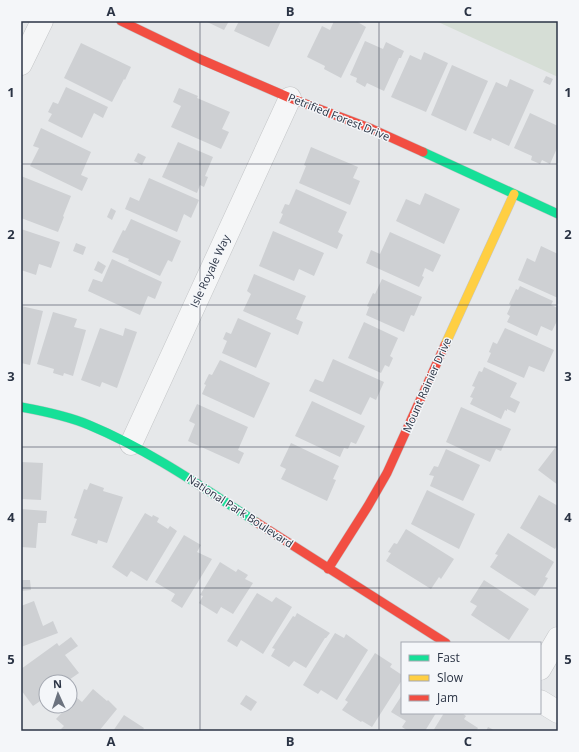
<svg xmlns="http://www.w3.org/2000/svg" width="579" height="752" viewBox="0 0 579 752" font-family="'Open Sans',sans-serif">
<style>
.green{fill:#d6ded6}
.building{fill:#ced0d3}
.lines{fill:none;stroke-linecap:round;stroke-linejoin:round}
.street-casing{stroke:#c4c6c8;stroke-width:23}
.fast-casing{stroke:#c4c6c8;stroke-width:10}
.slow-casing{stroke:#c4c6c8;stroke-width:10}
.jam-casing{stroke:#c4c6c8;stroke-width:10}
.street{stroke:#f5f6f7;stroke-width:22}
.fast{stroke:#16e098;stroke-width:9}
.slow{stroke:#ffcf43;stroke-width:9}
.jam{stroke:#f24e42;stroke-width:9}
.grid{fill:none;stroke:#2b3445;stroke-width:1;stroke-opacity:0.55}
.labels{text-anchor:middle;stroke-width:3;stroke-linejoin:round;paint-order:stroke}
.street-label{font-size:11px;fill:#2b3445;stroke:#f4f6f9}
.neatline{fill:none;stroke:#2b3445;stroke-width:1.5}
.grid-label{font-size:13px;text-anchor:middle;font-weight:bold;fill:#2b3445}
</style>
<rect width="100%" height="100%" fill="#e6e8ea"/>
<path class="green" d="M436 21H558V77Z"/>
<path class="building" d="M205 21H229L224 30Z
M239 21H281L269 47 234 31Z
M334 21H356L366 27 341 78 324 69 325 66 307 57 322 26 330 30Z
M365 41 383 49 386 42 404 51 401 58H399L384 91 367 83 365 87 356 82 357 78 350 75Z
M81 43 131 67 125 80 124 79 112 102 64 78Z
M424 52 448 63 426 112 391 97 410 55 421 60Z
M452 65 488 81 466 131 431 115Z
M546 76 553 79 550 85 543 82Z
M510 79 534 90 509 146 492 138 491 141 473 133 496 82 507 87Z
M66 87 108 107 103 118 94 113 82 138 48 121 52 114 48 112 53 102 58 104Z
M179 88 198 96 197 98 230 112 222 129 229 132 221 149 171 127 181 106 173 102Z
M530 113 558 126V146L550 164 542 160 540 164 531 160 532 156 514 148Z
M41 128 91 152 81 175 88 178 82 191 30 166 39 148 33 146Z
M178 142 213 157 205 176 208 177 204 187 200 185 197 193 162 177Z
M311 147 358 167 353 178 360 181 350 205 299 183 306 166 304 165Z
M138 153 146 157 142 165 134 161Z
M21 176 71 196 63 216 64 217 58 232 21 218Z
M149 178 199 200 191 218 184 214 177 232 125 209 130 197 139 201Z
M296 189 347 212 338 232 343 235 337 249 279 223 283 214 281 213 285 204 289 205Z
M425 193 460 209 444 244 396 221 406 199 420 205Z
M111 208 116 211 112 220 107 217Z
M131 219 181 241 172 262 168 260 160 276 128 261 129 259 112 252 123 230 125 231Z
M21 229 60 242 51 268 39 264 36 275 21 270Z
M273 231 324 253 314 276 299 269 294 281 259 266Z
M390 232 441 255 433 272 425 268 422 276 424 277 419 287 366 263 371 250 380 254Z
M76 243 86 247 83 255 73 251Z
M541 246 558 254V298L518 280 527 258 535 262Z
M112 259 162 282 155 299 148 296 140 315 88 291 93 279 102 282Z
M98 261 106 266 102 274 94 270Z
M254 274 306 296 296 319 303 322 298 335 243 311 251 294 247 291Z
M382 279 422 297 414 316 411 315 404 332 366 315 369 307 367 306 373 293 375 294Z
M520 286 553 301 551 305 558 308V319L552 331 541 326 537 336 507 322 510 316 507 314 511 305 509 304 516 289 518 290Z
M21 306 43 311 30 365 21 363Z
M53 312 77 319 74 327 86 330 73 376 64 373 63 376 53 373 54 369 37 364Z
M238 318 271 333 256 368 222 353 227 341 223 339 226 332 231 334Z
M364 322 398 338 390 356 393 358 389 367 385 365 381 373 348 358Z
M100 328 123 336 125 328 137 332 117 388 102 382 100 387 81 380Z
M505 328 554 350 544 372 529 366 524 378 487 362 491 353 489 352 493 342 497 344Z
M333 359 384 382 376 400 370 397 361 415 309 391 315 379 323 382Z
M220 360 270 383 254 418 202 394 206 385 204 384 209 374 212 375Z
M484 367 517 383 510 397 520 402 515 413 507 409V411L505 410 501 419 470 404 473 398 470 397 475 387 472 386 479 371 482 372Z
M312 401 365 426 356 444 351 442 348 449 344 448 340 457 295 436Z
M197 404 248 427 238 450 244 453 239 464 188 441 195 424 189 421Z
M461 407 511 429 501 451 496 449 490 462 446 442Z
M291 443 339 466 333 479 336 480 327 501 281 479 286 469 280 466Z
M558 444V485L538 470Z
M446 449 480 465 463 501 430 486 434 476 429 475 434 466 438 467Z
M21 462 43 463 41 500 21 499Z
M90 483 104 488 103 491 123 497 107 543 98 540 97 544 71 535 77 519 74 518 84 489 87 490Z
M427 490 475 514 459 549 411 524Z
M539 495 558 506V544L555 549 520 528Z
M21 509 47 511 46 523H38L36 548 21 547Z
M145 513 152 517 153 515 159 518 157 522 168 529 170 526 177 531 147 581 131 571 127 577 112 567Z
M406 529 454 559 441 579 439 577 431 589 386 561 391 553 388 552 394 543 397 544Z
M508 533 554 562 545 577 548 578 542 588 541 587 535 596 490 567 498 555 495 554Z
M184 535 201 545 197 552 212 559 182 608 171 601 175 594 155 582Z
M220 562 236 572 238 569 248 575 245 579 253 583 233 614 221 607 217 614 199 603 203 596 200 595Z
M21 580H30L31 590 21 591Z
M484 580 529 609 509 640 471 615 477 606 470 602Z
M257 593 272 602 276 597 292 607 263 654 241 640 237 647 227 641Z
M34 601 43 626 53 621 58 633 21 647V606Z
M297 613 330 633 326 638H325L306 668 294 661 289 667 271 656 275 649 272 648 293 616 295 617Z
M335 633 344 638 346 634 368 650 337 700 321 690 318 694 303 685Z
M71 637 78 646 65 655 79 673 66 682H46V697L33 706 21 690V669L57 643 59 646Z
M375 653 392 664 390 667 402 675V680L372 727 362 721 361 722 342 710 348 702 345 700Z
M93 689 107 701 108 700 117 709 99 731H63L61 729 64 726 56 719 68 706H70V703L76 697 82 702Z
M246 695 257 702 251 711 240 704Z
M402 695V713H436L425 731H408L402 727 406 721 391 712Z
M444 713H462L466 716 464 719 478 728 476 731H433Z
M124 715 144 728 142 731H113Z
M488 727 492 729 494 731H486Z"/>
<g class="lines">
<defs>
<path id="street" d="M21 64 42 21
M131 444 290 98
M540 669 558 638
M540 701 558 712"/>
<path id="fast" d="M423 152 558 214
M21 407C43 411 68 416 89 425 149 450 202 487 256 522"/>
<path id="slow" d="M445 345 514 194"/>
<path id="jam" d="M121 21 202 60 290 98 372 129 423 152
M256 522 446 643
M328 569 368 506 387 473 445 345"/>
</defs>
<use href="#street" class="street-casing"/>
<use href="#fast" class="fast-casing"/>
<use href="#slow" class="slow-casing"/>
<use href="#jam" class="jam-casing"/>
<use href="#street" class="street"/>
<use href="#fast" class="fast"/>
<use href="#slow" class="slow"/>
<use href="#jam" class="jam"/>
</g>
<path class="grid" d="M200 21V731M379 21V731M21 164H558M21 305H558M21 447H558M21 588H558"/>
<g class="labels">
<g class="street-label">
<text transform="translate(339 117) rotate(22)" y="4">Petrified Forest Drive</text>
<text transform="translate(210 271) rotate(-65)" y="4">Isle Royale Way</text>
<text transform="translate(427 385) rotate(-66)" y="4">Mount Rainier Drive</text>
<text transform="translate(240 511) rotate(33)" y="4">National Park Boulevard</text>
</g>
</g>
<rect width="579" height="752" fill="none" stroke="#f4f6f9" stroke-width="44"/>
<rect x="401" y="642" width="140" height="72" fill="#f4f6f9" stroke="#a4a8b1"/>
<rect x="409" y="655" width="20" height="6" fill="#16e098" stroke="#a4a8b1"/>
<text x="437" y="662" font-size="12" fill="#2b3445">Fast</text>
<rect x="409" y="675" width="20" height="6" fill="#ffcf43" stroke="#a4a8b1"/>
<text x="437" y="682" font-size="12" fill="#2b3445">Slow</text>
<rect x="409" y="695" width="20" height="6" fill="#f24e42" stroke="#a4a8b1"/>
<text x="437" y="702" font-size="12" fill="#2b3445">Jam</text>
<g transform="translate(58 694) rotate(357)"><circle r="19" fill="#f4f6f9" stroke="#a4a8b1"/>
<path d="M0-3L7 15L0 10L-7 15Z" fill="#6c737f"/>
<text y="-6" font-size="11" font-weight="bold" text-anchor="middle" fill="#2b3445">N</text>
</g>
<rect x="22" y="22" width="535" height="708" class="neatline"/>
<g class="grid-label">
<text x="111" y="16">A</text>
<text x="290" y="16">B</text>
<text x="468" y="16">C</text>
<text x="11" y="97">1</text>
<text x="568" y="97">1</text>
<text x="11" y="239">2</text>
<text x="568" y="239">2</text>
<text x="11" y="381">3</text>
<text x="568" y="381">3</text>
<text x="11" y="522">4</text>
<text x="568" y="522">4</text>
<text x="11" y="664">5</text>
<text x="568" y="664">5</text>
<text x="111" y="746">A</text>
<text x="290" y="746">B</text>
<text x="468" y="746">C</text>
</g>
</svg>
